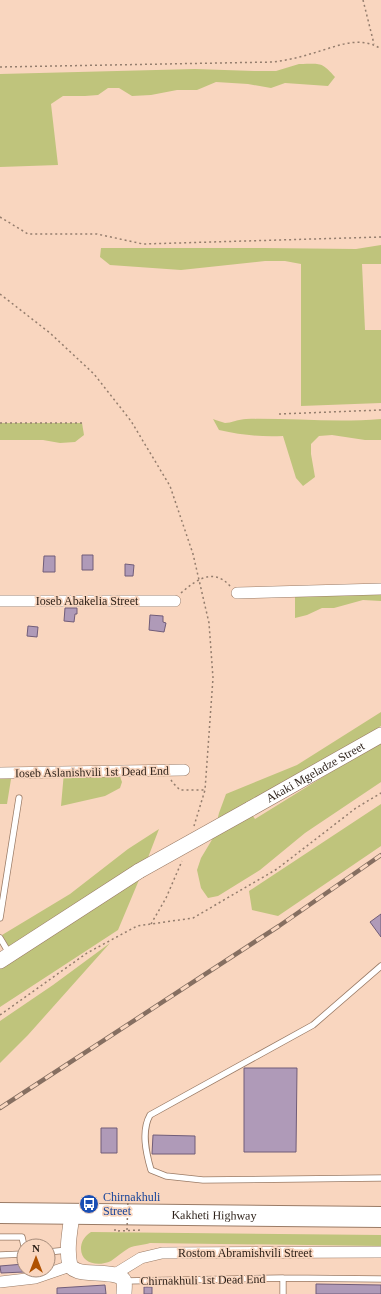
<svg xmlns="http://www.w3.org/2000/svg" width="381" height="1294" viewBox="0 0 381 1294" font-family="'Times New Roman',serif">
<style>
.green{fill:#bfc47c}
.building{fill:#af9ab8;stroke:#715d79}
.lines{fill:none;stroke-linecap:round;stroke-linejoin:round}
.lane-casing{stroke:#9a7b66;stroke-width:7}
.street-casing{stroke:#9a7b66;stroke-width:12}
.secondary-casing{stroke:#9a7b66;stroke-width:16}
.highway-casing{stroke:#9a7b66;stroke-width:22}
.path{stroke:#947d6d;stroke-width:1.5;stroke-dasharray:2 3;stroke-linecap:butt}
.lane{stroke:#fff;stroke-width:5.5}
.street{stroke:#fff;stroke-width:11}
.secondary{stroke:#fff;stroke-width:15}
.highway{stroke:#fff;stroke-width:20}
.rail-casing{stroke:#866f61;stroke-width:4.5}
.rail{stroke:#f9d6bf;stroke-width:3;stroke-dasharray:9;stroke-linecap:butt}
.secondary-bridge-casing{stroke:#9a7b66;stroke-width:16;stroke-linecap:butt}
.path-bridge{stroke:#947d6d;stroke-width:1.5;stroke-dasharray:2 3;stroke-linecap:butt}
.secondary-bridge{stroke:#fff;stroke-width:15}
.labels{text-anchor:middle;stroke-width:3.5;stroke-linejoin:round;paint-order:stroke}
.street-label{font-size:12px;fill:#2a1e16;stroke:#f9d6bf}
.transit-label{font-size:12px;fill:#164399;stroke:#f9d6bf;text-anchor:start}
</style>
<rect width="100%" height="100%" fill="#f9d6bf"/>
<path class="green" d="M299 64C320 64 321 61 335 77L328 86 285 83 271 88 248 84 216 82 197 90H177L151 95 132 96 119 88H108L98 95 85 96H63L51 104 58 165 0 167V74L195 69 254 71H276Z
M381 245V264H362L365 330H381V403L301 406V264L285 261H265L181 270 110 265 100 257 101 248H263L356 249Z
M213 419C216 420 221 422 225 423 231 423 239 419 246 419 291 418 336 423 381 419V440H365L332 435 319 436 311 444V454L315 477 303 486 296 478 283 436C259 437 242 435 219 430Z
M0 423H82L84 435 75 442 60 443 43 440H0Z
M381 593V601L363 600 334 608H322L307 615 295 618V596Z
M381 712V726L356 743 245 805 255 819 381 741V782L305 833 260 870 218 896 208 898 201 888 197 870 201 858 213 838 219 813 226 794 297 765Z
M118 771 122 782 120 788 105 796 61 806 64 772Z
M0 773H12L7 804H0Z
M381 804V846L278 916 252 910 249 891Z
M159 829 144 868 118 930 0 1007V969L80 914 10 949 2 935 70 894 128 849Z
M110 943 28 1035 0 1063V1021L53 985Z
M91 1232 381 1235V1246L150 1243C144 1245 135 1245 129 1248 122 1252 117 1257 111 1261 98 1267 80 1264 81 1247 82 1240 85 1236 91 1232Z"/>
<path class="building" d="M82 555H93V570H82Z
M44 556H55V572H43Z
M125 564 134 565 133 576H125Z
M65 608H77V614H75L74 622 64 621Z
M150 615 163 616V622L166 623 164 632 149 630Z
M28 626 38 627 37 637 27 636Z
M381 914V937L370 922Z
M244 1068H297L296 1152H244Z
M101 1128H117V1153H101Z
M153 1135 195 1136V1154H152Z
M24 1264V1272L1 1273 0 1266Z
M316 1284 381 1285V1294H316Z
M105 1285 106 1294H57V1288Z
M144 1287H152V1294H144Z"/>
<g class="lines">
<defs>
<path id="lane" d="M0 918 19 798
M0 938 9 953
M381 966 313 1025 150 1115C141 1131 146 1153 151 1170L166 1176 203 1180 381 1178
M0 1237H22L24 1246
M48 1252 68 1250
M0 1255 24 1254
M283 1278 381 1279
M125 1281 283 1278V1294"/>
<path id="street" d="M237 593 381 589
M0 601H175
M0 773 184 770
M115 1274 141 1258 162 1253 381 1252
M0 1282 35 1278 70 1266"/>
<g id="secondary">
<path id="s1" d="M250 809 381 735"/>
<path d="M0 961 139 871"/>
<path d="M72 1215C70 1231 66 1249 70 1266 72 1268 75 1270 78 1271 89 1275 119 1270 124 1281 125 1284 124 1290 124 1294"/>
</g>
<g id="highway">
<path id="s2" d="M0 1213 381 1217"/>
</g>
</defs>
<use href="#lane" class="lane-casing"/>
<use href="#street" class="street-casing"/>
<use href="#secondary" class="secondary-casing"/>
<use href="#highway" class="highway-casing"/>
<path class="path" d="M363 0 374 44
M0 67 274 62C286 60 298 58 310 54 333 48 359 34 381 49
M0 217 28 234H97L143 244 381 237
M0 294 50 333 94 374 131 421 170 486 193 554 209 623 213 678 205 790 194 826
M279 414 381 410
M0 423H82
M181 593C196 580 213 567 230 586
M171 780 173 783 180 790H205
M151 924 166 898 182 861
M0 1015 87 953 137 926 193 918 277 869 356 808 381 793
M128 1198H137
M115 1229V1231L142 1230"/>
<use href="#lane" class="lane"/>
<use href="#street" class="street"/>
<use href="#secondary" class="secondary"/>
<use href="#highway" class="highway"/>
<defs>
<path id="rail" d="M0 1108 279 926 381 855"/>
</defs>
<use href="#rail" class="rail-casing"/>
<use href="#rail" class="rail"/>
<defs>
<path id="secondary-bridge" d="M139 871 250 809"/>
</defs>
<use href="#secondary-bridge" class="secondary-bridge-casing"/>
<path class="path-bridge" d="M127 1230 128 1198"/>
<use href="#secondary-bridge" class="secondary-bridge"/>
</g>
<defs>
<symbol id="bus-disc" viewBox="-11 -11 22 22"><circle r="9.5" fill="#1a4fb4" stroke="#f9d6bf"/><path d="M-5-6H5V4H4V6H2V4H-2V6H-4V4H-5ZM-3.5-4V0h7V-4ZM-3.5 1.2v1.5H-2V1.2ZM2 1.2v1.5H3.5V1.2Z" fill="#fff"/></symbol>
</defs>
<g fill-rule="evenodd">
<use href="#bus-disc" x="78" y="1193" width="22" height="22"/>
</g>
<g class="labels">
<g class="street-label">
<text x="87" y="605">Ioseb Abakelia Street</text>
<text transform="translate(92 772) rotate(-1)" y="4">Ioseb Aslanishvili 1st Dead End</text>
<text dy="4" stroke="none"><textPath href="#s1" startOffset="75">Akaki Mgeladze Street</textPath></text>
<text dy="4" stroke="none"><textPath href="#s2" startOffset="214">Kakheti Highway</textPath></text>
<text x="245" y="1257">Rostom Abramishvili Street</text>
<text transform="translate(203 1280) rotate(-1)" y="4">Chirnakhuli 1st Dead End</text>
</g>
<g class="transit-label">
<text x="103" y="1201">Chirnakhuli<tspan x="103" dy="14">Street</tspan></text>
</g>
</g>
<g transform="translate(36 1258)"><circle r="19" fill="#f9d6bf" stroke="#a68c7b"/>
<path d="M0-3L7 15L0 10L-7 15Z" fill="#af5100"/>
<text y="-6" font-size="11" font-weight="bold" text-anchor="middle" fill="#2a1e16">N</text>
</g>
</svg>
